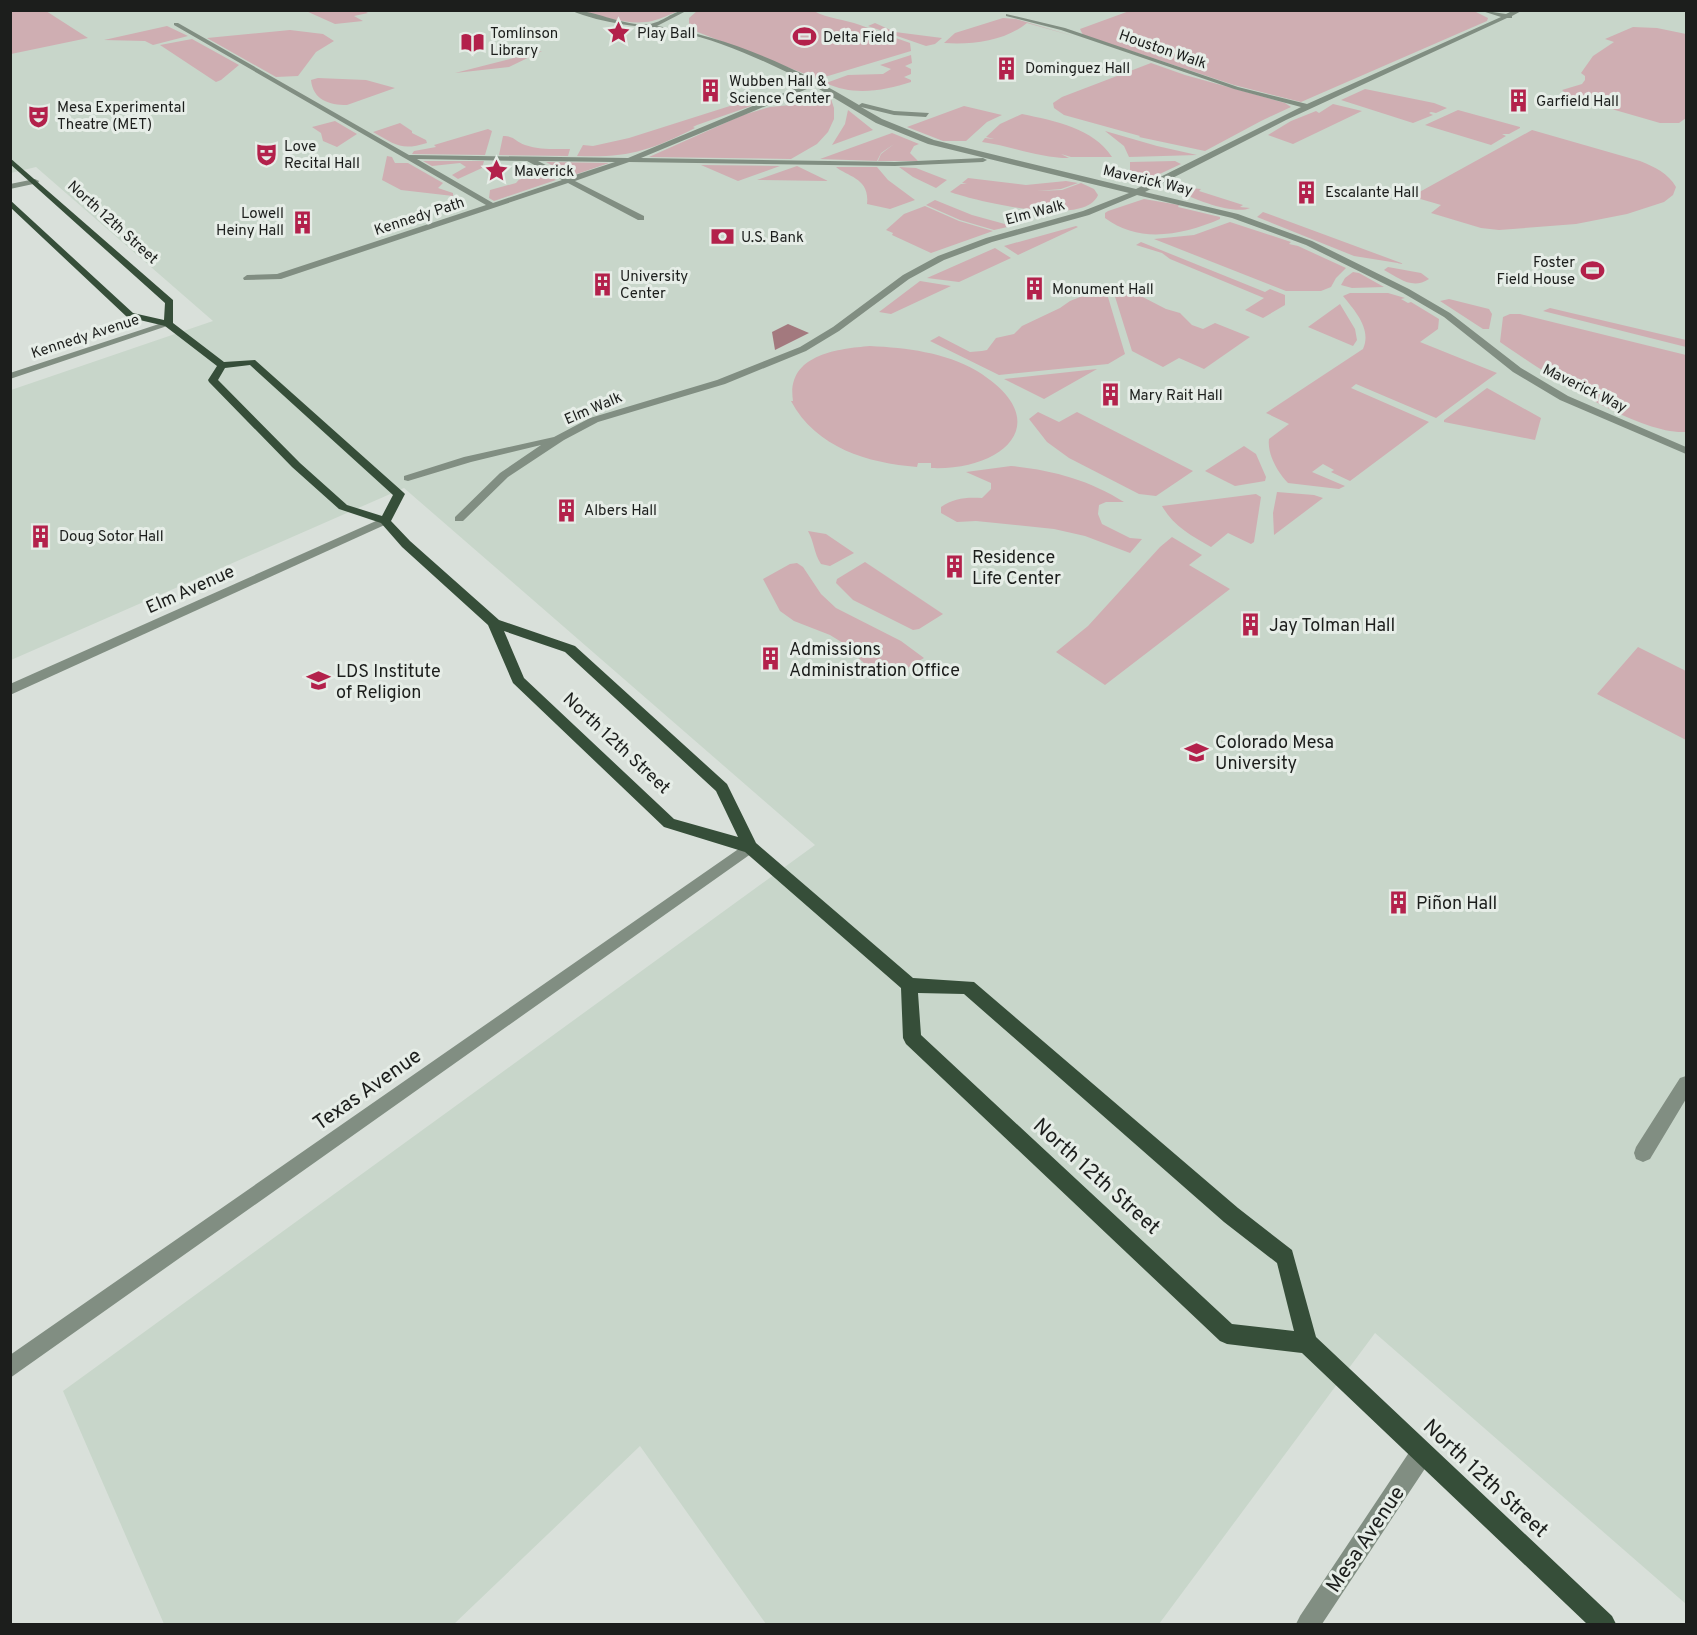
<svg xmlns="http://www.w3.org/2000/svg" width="1697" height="1635" viewBox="0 0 1697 1635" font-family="Overpass,sans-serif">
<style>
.built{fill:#c8d6ca}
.green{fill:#cfaeb2}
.water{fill:#a3797e}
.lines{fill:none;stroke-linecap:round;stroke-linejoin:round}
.pedestrian{fill:#818e82;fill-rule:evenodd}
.minor{fill:#818e82;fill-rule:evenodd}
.tertiary{fill:#818e82;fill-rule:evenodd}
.primary{fill:#364e39;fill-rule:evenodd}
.labels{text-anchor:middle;stroke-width:6;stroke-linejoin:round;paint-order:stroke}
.far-poi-label{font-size:15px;fill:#1c1e1c;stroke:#e6ede7;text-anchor:start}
.far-street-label{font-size:15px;fill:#1c1e1c;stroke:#e6ede7}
.poi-label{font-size:18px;fill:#1c1e1c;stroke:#e6ede7;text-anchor:start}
.street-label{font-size:18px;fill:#1c1e1c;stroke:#e6ede7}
.near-street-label{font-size:21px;fill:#1c1e1c;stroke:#e6ede7}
</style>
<rect width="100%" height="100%" fill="#d9e0da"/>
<path class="built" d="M11 11H1686V1604L1375 1333 1159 1624H766L640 1446 454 1624H164L63 1391 815 845 404 488 11 660V390L213 321 36 167 11 173Z"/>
<path class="green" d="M1132 10H1472L1488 18 1487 21 1301 102 1234 85 1083 35 1080 29Z
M10 11H46L88 38 11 54Z
M364 11 368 13 354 16 363 21 335 24 306 11Z
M582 11H679C670 14 661 19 652 21 631 26 603 17 582 11Z
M697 11H814C828 19 844 19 860 25 876 31 893 37 910 43L911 51 818 79 695 31 689 23V18Z
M1003 18 1016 19 1073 36 1027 23C1005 41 972 45 944 43L955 33Z
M875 23 895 32 942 38 935 44 926 46 868 26Z
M167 26 188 36 153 45 145 41 104 40Z
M1633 27 1657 28 1686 34V118L1679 123H1660L1615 110 1598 102 1570 97 1562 90 1582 84 1585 80V76L1581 73 1593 56 1614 42 1605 39Z
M290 30 323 34 334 41 316 52 298 76 276 77 207 38Z
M192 39 239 65 221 80 216 82 160 45Z
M542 51 509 67 455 73 541 51Z
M911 55 912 63 905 66 911 69V74L904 77 911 80V82C884 91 852 96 826 83L848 75 883 74 891 69 880 65Z
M1151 63 1185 75 1285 103 1291 107 1261 121 1205 151 1139 137 1140 136 1064 115 1054 108 1053 103 1062 97Z
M318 78 366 80 395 88 347 105C329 105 313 100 311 80Z
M1365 89 1434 103 1447 108 1436 113 1431 112 1429 113 1433 115 1413 123 1341 100Z
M823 97 831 99 834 108V119L828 132 817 144 791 159 649 157 743 115 770 107 791 105 807 98Z
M752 99 757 104 697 125 693 127 695 128C650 151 627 158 577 156L583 145 593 146 629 138Z
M1333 104 1362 111 1293 144 1268 135 1291 121 1316 111 1319 113Z
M964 106 1002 115 987 122 966 141H943L907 127Z
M848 110 873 130 832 145 845 124Z
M1458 110 1520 127V128L1509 134H1502L1506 136 1491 145 1425 125Z
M1022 114C1055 121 1093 128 1112 157H1071L1061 154 1069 158C1040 158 1011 146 982 142L985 138 994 139 986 137 1000 124Z
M335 121 357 134 337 147 323 141 321 133 312 127Z
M400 123 412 131V133L426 140 427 143C401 151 396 145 373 132Z
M488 129 492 131 485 155 412 154 414 151 436 147 434 145Z
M1532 130 1640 161C1655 167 1668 173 1676 187L1673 195 1664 202 1627 214 1576 224 1499 230 1481 228 1431 213 1441 205 1417 198 1419 196 1414 195Z
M1105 131 1157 146 1197 155 1129 157 1124 146Z
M892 133 919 144 914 146 910 153 918 161H878L881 154 894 144 881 153 877 161 820 159Z
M503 136C515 136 516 142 525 145 540 150 555 149 570 149L568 156 499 155Z
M387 156 392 157 395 163H408L443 183 438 188 453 193V196L401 190 382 180Z
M423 161H484L482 168 458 179 452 175 466 167 460 163 432 166Z
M1175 161 1181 164 1149 179 1124 180 1130 170V162Z
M546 162 609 163 571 176Z
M701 165 780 166 738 181Z
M797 166 828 181 757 180Z
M836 167H877L888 180 915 200 890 209 867 204C870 178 848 177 836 167Z
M899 167 916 168 947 180 936 188 913 177Z
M533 168 556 180 494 201 489 198 490 190 516 183 523 175 520 172Z
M968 178 1026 185 1066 181 1078 183 1061 189 1037 191 1062 190 1081 183 1094 189 1098 195C1085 228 976 201 950 192L961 184H967L962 183Z
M1177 184 1193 187 1191 188 1201 189 1199 191 1243 205 1240 207 1250 208C1235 215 1195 200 1180 192Z
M1144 199 1179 205 1178 207 1220 217V219C1183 235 1139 244 1105 218V213L1108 211Z
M935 200 972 215 1012 226 994 230 960 220 926 205Z
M925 206 959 221 993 231 931 253 892 235 893 233 886 230 904 214Z
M1263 212 1404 264 1354 256 1257 217Z
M1230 222 1291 242 1289 244 1298 246 1346 268 1336 278 1331 287 1321 291H1286L1154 239 1194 235Z
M1076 226 1078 227 1018 255 1004 246Z
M1141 242 1265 292 1270 289 1285 295V305L1263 318 1245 310 1264 298 1170 259 1162 253 1136 245Z
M995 248 1011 258 959 282 927 278Z
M1388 267 1421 273 1429 279C1412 290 1399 278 1384 270Z
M1353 272 1359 273 1384 287 1352 288 1341 285 1345 278Z
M920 281 951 286 891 314 879 312Z
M1105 287 1125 354 1108 364 999 375 930 341 939 336 970 352 982 351 987 350 996 338 1014 334 1022 326 1060 308 1070 301Z
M1112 287 1129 290 1166 309 1180 313 1192 325 1203 329 1215 323 1250 337 1204 369 1179 358 1163 367 1132 351Z
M1350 293H1388L1405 298 1401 299 1408 303 1411 302 1439 319 1438 329 1420 342 1497 373 1436 418 1356 384 1351 388 1429 422 1350 481 1331 472 1334 470 1323 464 1312 472 1345 486 1339 489 1288 483C1278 473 1267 454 1269 439L1289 424 1266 413 1363 349C1372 329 1355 311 1343 296Z
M1449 299 1489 309 1492 314 1489 329H1483L1440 301Z
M1340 304 1355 329 1357 340 1353 346 1308 327Z
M1550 308 1686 340V347L1543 311Z
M1510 314H1520L1686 355V432C1637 435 1542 371 1500 342L1503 317Z
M870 346C907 348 944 352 977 371 1058 421 1004 471 931 468V463H918L917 467C868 463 816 448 791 401H793C786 355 836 349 870 346Z
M1097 369 1044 399 1004 379Z
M1487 388 1541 418 1535 440 1444 422V420Z
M1038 412 1059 422 1077 412 1193 471 1156 496 1139 494 1069 458 1047 442 1029 419Z
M1244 446 1256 454 1266 477 1265 481 1235 486 1205 471Z
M1011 466C1052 470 1089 480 1124 502H1106L1099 505 1098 514 1102 524 1130 538 1142 539 1130 553 1085 536 1054 529 976 521 957 522 941 513V507C954 498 966 497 982 498L991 489V483L966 472Z
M1277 492 1314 495 1323 498 1274 535 1273 513Z
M1256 494 1261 497 1254 542 1251 544 1228 533 1211 547C1192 536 1173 526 1162 506Z
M808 531 826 534 854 553 830 566 821 564C814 554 814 541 808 531Z
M1172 537 1202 555 1189 565 1230 589 1105 685 1056 652 1088 626 1160 547Z
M865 562 943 614 919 629 913 630 853 600 836 583 837 579Z
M797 563 803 567 821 594 836 608 901 641 924 658 894 676 865 664 843 643 830 635 794 621 780 611 763 579 790 564Z
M1638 647 1686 671V740L1597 694Z"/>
<path class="water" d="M788 324 809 333 775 350 772 332Z"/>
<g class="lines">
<path class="pedestrian" d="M570 10C596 10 624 27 649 24 662 23 673 10 688 10L657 26C727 36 798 68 859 105L862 103 894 111 929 113 926 117 894 115 861 107 882 119 934 140 1136 189 1301 107 1234 89 1061 30 1006 16V14L1065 28 1238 87 1307 104 1501 17 1479 10 1506 14 1514 10H1523L1512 16V18H1507L1286 120 1145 192 1238 214 1312 241 1409 289 1450 313 1521 368 1568 396 1686 447V454L1560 400 1513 372 1444 317 1403 293 1306 245 1232 218 1137 195 1089 215 992 242 944 260 909 279 839 331 806 351 725 384 598 422 564 440 508 477 463 521H455V517L500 473 541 445 471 462 408 481 404 480V476L464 457 554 437 590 418 717 380 800 347 833 327 903 275 938 256 986 238 1083 211 1129 193 928 144 876 123 814 86 641 158 895 162 983 158 987 160 983 162 895 166 629 162 575 181 644 216V220H638L568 183 281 279 244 280 243 278 247 275 277 274 486 205 174 25V23H178L409 155 628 158 808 83C769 63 723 41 679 32 643 26 604 25 570 10ZM417 159 527 161 562 180 493 203ZM538 161 615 162 569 177Z
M1686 1076V1099L1650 1159 1643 1162 1636 1159 1634 1153 1636 1147 1680 1078Z"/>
<path class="minor" d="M35 179 39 181 38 183 10 189V184Z
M165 322 173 324 10 379V373Z
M750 841 755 843 758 847 755 851 10 1378V1355Z
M1422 1442 1430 1445 1433 1453 1430 1461 1322 1624H1296L1300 1616 1414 1445Z"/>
<path class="tertiary" d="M385 517 391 521 389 523 10 695V684Z"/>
<path class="primary" d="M10 158 173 300V323L224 362 255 360 403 492 405 494 391 521 410 541 499 620 575 646 727 784 756 843 913 978 974 982 1238 1208 1292 1250 1316 1337 1612 1616 1616 1624H1587L1302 1353 1227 1344 1220 1341 906 1044 903 1038 901 988 745 852 664 827 513 683 488 625 402 547 381 523 339 509 292 467 209 382 208 380 217 366 165 326 127 317 10 207V200L133 313 164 320 165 303 10 164ZM250 365 393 495 382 516 347 505 300 463 218 380 225 368ZM504 631 565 652 716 791 738 837 674 819 524 678ZM918 993 964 994 1224 1222 1277 1263 1294 1331 1232 1324 921 1035Z"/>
</g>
<defs>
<symbol id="sight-bare" viewBox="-9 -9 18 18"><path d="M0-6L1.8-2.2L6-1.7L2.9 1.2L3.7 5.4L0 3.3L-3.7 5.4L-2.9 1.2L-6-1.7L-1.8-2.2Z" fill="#b3214b" stroke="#e6ede7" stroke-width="2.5" paint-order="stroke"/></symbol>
<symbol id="stadium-bare" viewBox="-9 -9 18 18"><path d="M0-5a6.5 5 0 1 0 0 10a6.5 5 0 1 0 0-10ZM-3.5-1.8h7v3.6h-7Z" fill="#b3214b" stroke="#e6ede7" stroke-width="2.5" paint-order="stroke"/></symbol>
<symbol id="library-bare" viewBox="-9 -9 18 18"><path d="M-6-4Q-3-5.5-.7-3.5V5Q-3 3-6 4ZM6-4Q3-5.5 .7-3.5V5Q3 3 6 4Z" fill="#b3214b" stroke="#e6ede7" stroke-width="2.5" paint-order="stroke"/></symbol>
<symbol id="building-bare" viewBox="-9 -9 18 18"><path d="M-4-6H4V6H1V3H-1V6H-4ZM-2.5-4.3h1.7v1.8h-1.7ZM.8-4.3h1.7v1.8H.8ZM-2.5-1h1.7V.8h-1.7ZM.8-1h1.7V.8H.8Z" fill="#b3214b" stroke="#e6ede7" stroke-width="2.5" paint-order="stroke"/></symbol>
<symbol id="theatre-bare" viewBox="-9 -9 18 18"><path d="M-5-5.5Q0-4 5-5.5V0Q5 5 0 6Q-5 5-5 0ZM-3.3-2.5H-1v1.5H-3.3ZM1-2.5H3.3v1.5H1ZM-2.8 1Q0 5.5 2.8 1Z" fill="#b3214b" stroke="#e6ede7" stroke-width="2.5" paint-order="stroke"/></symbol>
<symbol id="bank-bare" viewBox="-9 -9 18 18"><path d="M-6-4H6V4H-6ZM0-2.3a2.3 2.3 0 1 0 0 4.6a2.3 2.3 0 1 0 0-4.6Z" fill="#b3214b" stroke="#e6ede7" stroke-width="2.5" paint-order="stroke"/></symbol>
<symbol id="school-bare" viewBox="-9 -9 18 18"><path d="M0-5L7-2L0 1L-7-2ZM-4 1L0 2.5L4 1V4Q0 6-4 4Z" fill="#b3214b" stroke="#e6ede7" stroke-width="2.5" paint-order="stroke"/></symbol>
<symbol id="university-bare" viewBox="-9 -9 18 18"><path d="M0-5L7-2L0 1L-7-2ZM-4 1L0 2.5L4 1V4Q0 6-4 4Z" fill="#b3214b" stroke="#e6ede7" stroke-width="2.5" paint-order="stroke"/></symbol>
</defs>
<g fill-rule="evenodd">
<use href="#sight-bare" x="602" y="16" width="33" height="33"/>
<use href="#stadium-bare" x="788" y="20" width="33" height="33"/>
<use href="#library-bare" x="456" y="26" width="33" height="33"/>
<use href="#building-bare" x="990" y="52" width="33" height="33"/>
<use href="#building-bare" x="694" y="74" width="33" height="33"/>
<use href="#building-bare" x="1502" y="84" width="33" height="33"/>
<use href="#theatre-bare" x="22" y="100" width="33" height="33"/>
<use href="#theatre-bare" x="250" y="138" width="33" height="33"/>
<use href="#sight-bare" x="480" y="154" width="33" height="33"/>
<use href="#building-bare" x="1290" y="176" width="33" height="33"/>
<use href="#building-bare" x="286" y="206" width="33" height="33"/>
<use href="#bank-bare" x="706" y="220" width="33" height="33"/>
<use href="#stadium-bare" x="1576" y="254" width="33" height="33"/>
<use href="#building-bare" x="586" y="268" width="33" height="33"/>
<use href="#building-bare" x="1018" y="272" width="33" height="33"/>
<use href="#building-bare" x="1094" y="378" width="33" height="33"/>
<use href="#building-bare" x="550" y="494" width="33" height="33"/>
<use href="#building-bare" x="24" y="520" width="33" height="33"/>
<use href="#building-bare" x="938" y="550" width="33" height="33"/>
<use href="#building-bare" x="1234" y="608" width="33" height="33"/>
<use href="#building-bare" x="754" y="642" width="33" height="33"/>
<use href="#school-bare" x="302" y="664" width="33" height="33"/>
<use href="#university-bare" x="1180" y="736" width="33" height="33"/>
<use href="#building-bare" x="1382" y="886" width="33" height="33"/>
</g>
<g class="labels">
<g class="far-poi-label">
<text x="490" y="38">Tomlinson<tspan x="490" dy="17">Library</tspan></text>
<text x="637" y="38">Play Ball</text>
<text x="823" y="42">Delta Field</text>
<text x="1025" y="73">Dominguez Hall</text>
<text x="729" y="86">Wubben Hall &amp;<tspan x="729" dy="17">Science Center</tspan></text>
<text x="1536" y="106">Garfield Hall</text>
<text x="57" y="112">Mesa Experimental<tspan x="57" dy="17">Theatre (MET)</tspan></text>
<text x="284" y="151">Love<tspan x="284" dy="17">Recital Hall</tspan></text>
<text x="514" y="176">Maverick</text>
<text x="1325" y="197">Escalante Hall</text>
<text x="284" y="218" text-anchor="end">Lowell<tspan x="284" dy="17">Heiny Hall</tspan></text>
<text x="741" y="242">U.S. Bank</text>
<text x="1575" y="267" text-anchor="end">Foster<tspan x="1575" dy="17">Field House</tspan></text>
<text x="620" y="281">University<tspan x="620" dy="17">Center</tspan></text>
<text x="1052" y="294">Monument Hall</text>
<text x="1129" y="400">Mary Rait Hall</text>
<text x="584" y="515">Albers Hall</text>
<text x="59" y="541">Doug Sotor Hall</text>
</g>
<g class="far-street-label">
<text transform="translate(1163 49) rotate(19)" y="5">Houston Walk</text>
<text transform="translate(1148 180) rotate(13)" y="5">Maverick Way</text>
<text transform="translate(1035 212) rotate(-15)" y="5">Elm Walk</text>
<text transform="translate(419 216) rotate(-18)" y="5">Kennedy Path</text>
<text transform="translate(113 222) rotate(42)" y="5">North 12th Street</text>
<text transform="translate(85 336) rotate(-18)" y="5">Kennedy Avenue</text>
<text transform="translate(1585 388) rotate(26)" y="5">Maverick Way</text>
<text transform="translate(593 408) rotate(-23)" y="5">Elm Walk</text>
</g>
<g class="poi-label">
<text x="972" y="563">Residence<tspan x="972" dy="21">Life Center</tspan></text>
<text x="1269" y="631">Jay Tolman Hall</text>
<text x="789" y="655">Admissions<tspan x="789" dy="21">Administration Office</tspan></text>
<text x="336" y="677">LDS Institute<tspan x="336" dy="21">of Religion</tspan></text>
<text x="1215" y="748">Colorado Mesa<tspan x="1215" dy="21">University</tspan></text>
<text x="1416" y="909">Piñon Hall</text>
</g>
<g class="street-label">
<text transform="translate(190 589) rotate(-24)" y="6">Elm Avenue</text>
<text transform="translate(617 743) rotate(43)" y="6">North 12th Street</text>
</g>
<g class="near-street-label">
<text transform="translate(367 1089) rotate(-35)" y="7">Texas Avenue</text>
<text transform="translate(1097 1176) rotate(42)" y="7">North 12th Street</text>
<text transform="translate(1486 1478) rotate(43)" y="7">North 12th Street</text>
<text transform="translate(1365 1539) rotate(-56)" y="7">Mesa Avenue</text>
</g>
</g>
<rect width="1697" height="1635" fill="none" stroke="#1c1e1c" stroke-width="24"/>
</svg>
